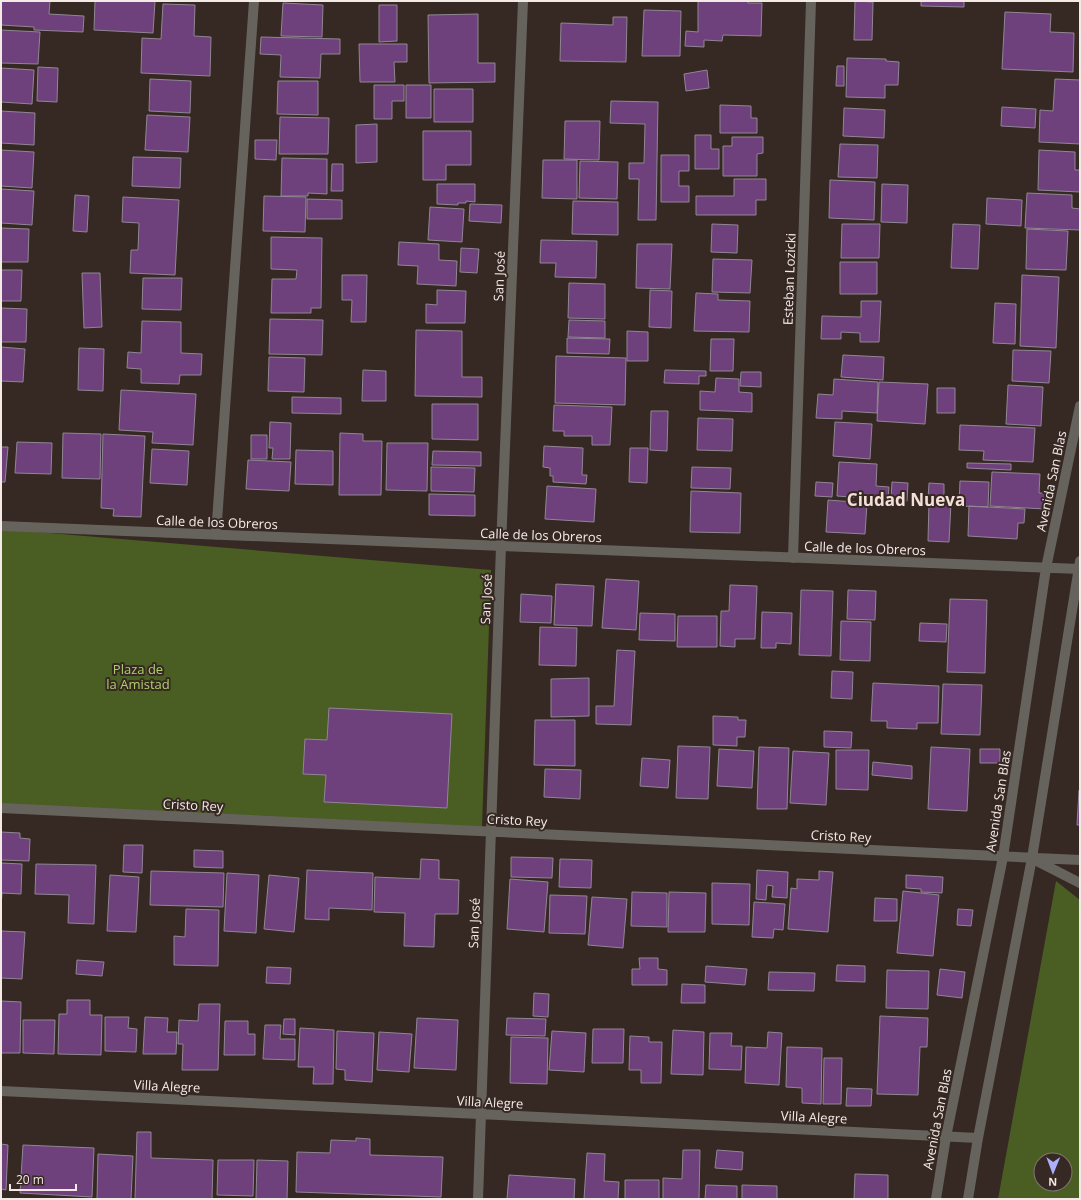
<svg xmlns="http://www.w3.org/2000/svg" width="1081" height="1200" viewBox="0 0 1081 1200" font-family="'Open Sans',sans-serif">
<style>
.green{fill:#4a5d22;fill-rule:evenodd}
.building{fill:#6e417c;stroke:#908694}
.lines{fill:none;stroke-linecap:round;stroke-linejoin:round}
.minor{stroke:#66635c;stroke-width:10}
.labels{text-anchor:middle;stroke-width:4;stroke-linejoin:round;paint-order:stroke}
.street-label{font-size:13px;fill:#f3eae6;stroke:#362822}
.park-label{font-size:13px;fill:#afd16b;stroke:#362822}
.district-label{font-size:17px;font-weight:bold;fill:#f3e0d8;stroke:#362822}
</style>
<rect width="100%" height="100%" fill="#362822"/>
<path class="green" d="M1 529 491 570 482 827 1 808Z
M1056 881 1080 900V1199H998ZM1041 1160H1065V1184H1041Z"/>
<path class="building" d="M1 1H50L49 14 84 16 83 32 34 30V27L1 25Z
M95 1H155L153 33 94 30Z
M698 1H748V3H762L761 36 723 35 722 41 704 40V47L685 46 686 31 698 32Z
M855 1 873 2 872 40H854Z
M921 1H964V7L921 6Z
M283 3 323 5 322 37 281 36Z
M163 4 195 5 194 36 211 37 210 76 141 73 142 38 161 39Z
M379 5H397V41L379 42Z
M644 10 681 11 680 56H642Z
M1005 12 1051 14 1050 32 1074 33 1073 72 1002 69Z
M478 14V63H495V82L429 83 428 15Z
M613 17H627L626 62 560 61 561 23 613 25Z
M1 30 40 32 38 64 1 63Z
M261 37 340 39V54H321L320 78 280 77 281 55 260 54Z
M359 44H407V62H394L395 82H360Z
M847 58 886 59V61L899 62 898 85H885V98L846 97Z
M837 66H844V86H836Z
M38 67 58 68 57 102 37 101Z
M1 68 34 70 32 104 1 102Z
M707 70 709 88 686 91 684 74Z
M150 79 191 81 190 113 149 111Z
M1055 79 1080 80V144L1039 142 1040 110 1053 111Z
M278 81H318V115L277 114Z
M374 85H404V101H392V119H374Z
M406 85H431V118H406Z
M434 89H473V122H434Z
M611 101 658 102 656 220H638L639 179H629V163H644L645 124 610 123Z
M720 105 751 106V118H757V133H720Z
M1002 107 1036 109 1035 128 1001 126Z
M844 108 885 110 884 138 843 136Z
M1 111 35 113 34 145 1 143Z
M147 115 190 117 188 152 145 150Z
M280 117 329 118 328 154H279Z
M565 121H600L599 160 564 159Z
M377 124V162L356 163V125Z
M423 131H471V165H446V180H423Z
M695 135H711V149H719V169H695Z
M732 137H763V153L757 154V176H723V146H732Z
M255 140H277L276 160 255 159Z
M840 144 878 145 877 178 838 177Z
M1 150 34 152 32 188 1 186Z
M1039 150 1075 152V170H1080V192L1038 190Z
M661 155H689V171H679V186H689V202H661Z
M133 157 181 158 180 188 132 186Z
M282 158 327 159V194L308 193V196H281Z
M543 160H577V199L542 198Z
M580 161 618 162 617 199 579 198Z
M332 164H343V191H331Z
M734 179H766V200H756V215H696V196H734Z
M830 180 875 182 874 220 829 218Z
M437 184H475V202L466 201V203H458V205L437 204Z
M882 184 908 185 907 223 881 222Z
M1 189 34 191 32 225 1 223Z
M1027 193 1072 195V208L1080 209V230L1025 228Z
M75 195 89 196 87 232 73 231Z
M264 196 306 197 305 232 263 231Z
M123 197 179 200 175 275 130 273 131 250H138L139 223 122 222Z
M987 198 1022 200 1021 226 986 224Z
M307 199 342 200V219H307Z
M573 201 618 202V235L572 234Z
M470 204 502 205 501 223 469 221Z
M430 207 464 209 462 242 428 240Z
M712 224 738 225 737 253 711 252Z
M842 224H880L879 258H841Z
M953 224 980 225 978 269 951 268Z
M1 228 29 229 28 262H1Z
M1027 229 1068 231 1066 270 1026 269Z
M271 237 322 238 321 308H311V313H271L272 279H296L297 270 271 269Z
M541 240 597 241 596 278 555 277 556 263H540Z
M399 242 439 244V260L457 261 456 286 417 284 418 266 398 265Z
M637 244H672L670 289 636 288Z
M461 248 479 249 477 273 460 272Z
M713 259 752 260 750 293 712 292Z
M840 262H877V294H840Z
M1 270H22L21 301H1Z
M82 273H100L102 327 84 328Z
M342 275H367L366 322H351L352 300H342Z
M1022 275 1059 277 1056 348 1020 346Z
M143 278H182L181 310 142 309Z
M569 283 605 284V319L568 318Z
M437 290 466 291 465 323H426V304L437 305Z
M650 290 672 291 671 328 649 327Z
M696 293 718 294V300L750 301 749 332 694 331Z
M861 301H881L879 342H860V333L841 332V339H821L822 316 861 317Z
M995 303 1016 304 1015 344 993 343Z
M1 308 27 309 26 342H1Z
M270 319 323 320 322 355 269 354Z
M569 320 605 321V338L568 337Z
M142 321 181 322V353L202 354 201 375H180L179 384 141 383V369L127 368 128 352 141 353Z
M416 330 462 331V377H482V397L415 396Z
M627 331 648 332V361H627Z
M567 338 610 339 609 354 567 353Z
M711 339H734L733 371H710Z
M1 347 25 349 23 382 1 381Z
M79 348 104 349 103 391 78 390Z
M1013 350 1051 351 1049 383 1012 381Z
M843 355 884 357 883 380 841 377Z
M556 356 626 358 625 405 555 403Z
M269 357 305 358 304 392 268 391Z
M363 370 386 371V401H362Z
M665 370 706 371V376H699V384L664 383Z
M741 372H761V387L740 386Z
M716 378 739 379V392L752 393V412L700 410V391L715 392Z
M834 379 878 382 877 413 842 411V419L816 418 818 394 833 395Z
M879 382 928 384 925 424 877 421Z
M1008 385 1043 387 1041 426 1006 424Z
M937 388H955V413H937Z
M121 390 196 394 193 445 152 443 153 432 119 430Z
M292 397 341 398V414L292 413Z
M432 404H478V440L432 439Z
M554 405 612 407 610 445H592V436H564V431H553Z
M651 411H668L667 451 650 450Z
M698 418 733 419 732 451 697 450Z
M270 422 291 423 290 459H272L273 448H269Z
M835 422 872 424 870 459 833 456Z
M960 425 1035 428 1033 462 983 460 984 451 959 450Z
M63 433 101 434 100 479 62 478Z
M340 433 363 434V441H382L381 495H339Z
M103 434 145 436 141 517 113 516 114 509 101 508Z
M251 435H267V459H251Z
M17 442 52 443 51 474 15 473Z
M387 443H428L427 491 386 490Z
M544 446 583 448 582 475H587L586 484 553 482V476H550V468L543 467Z
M1 447H8L5 482H1Z
M630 448H648L647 483 629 482Z
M152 449 189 451 187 485 150 483Z
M296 450 333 451V485L295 484Z
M433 451 481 452V466L432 465Z
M248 460 291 462 289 491 246 489Z
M839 462 877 464 876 486 889 487 888 500 837 496Z
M967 463 1011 464V470L967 468Z
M431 467 475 468 474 492 431 491Z
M692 467 731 468 730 489 691 488Z
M992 472 1040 474 1039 493H1046L1045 509 990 506Z
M960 481 989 482 988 507 959 506Z
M816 482 833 483 832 497 815 496Z
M892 482 908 483 907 501 891 500Z
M929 483 944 484V499H928Z
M547 486 596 489 594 522 545 519Z
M691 491 741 493 740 533 690 532Z
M429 494 475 495V516L429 515Z
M828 500 867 503 865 534 826 532Z
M929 502 951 503 949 542 928 541Z
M969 506 1025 509 1024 523H1018L1017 539 968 536Z
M606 579 639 581 636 630 602 628Z
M556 584 594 586 592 626 554 625Z
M730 585 757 586 755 639H735V647L720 646 721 611H729Z
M801 590 833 591 831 656 799 655Z
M848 590 876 591 875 620 847 619Z
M521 594 552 596 551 623 520 622Z
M950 599 987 600 985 673 947 672Z
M762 612 792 613 791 644 776 643V648H761Z
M640 613 675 614V641L639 640Z
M678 616H717V647H677Z
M841 621 871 622 870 661 840 660Z
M920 623 947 624 946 642 919 641Z
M540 627 577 628 576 666 539 665Z
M617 650 635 651 631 725 596 724V706H614Z
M832 671 853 672 852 699 831 698Z
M589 678V716L551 717V679Z
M873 683 939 686 938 723H917V729L887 728V721H871Z
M943 684 982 685 980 735 941 734Z
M329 708 452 714 447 808 324 802 326 775 303 774 305 739 327 740Z
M713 716 738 717V720H746L745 737H737V746L713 745Z
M535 720H575V766L534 765Z
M824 731 852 732 851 748 824 747Z
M678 746 710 747 708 799 676 798Z
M759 747 789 748 787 809H757Z
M931 747 970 749 967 811 928 809Z
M719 749 754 751 752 788 717 786Z
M980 749H1000V763H980Z
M836 750H869L868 790 836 789Z
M793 751 829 753 826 805 790 803Z
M642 758 670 760 668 788 640 786Z
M873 762 912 766V779L872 775Z
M545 769 581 770 580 799 544 797Z
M1079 790H1080V825H1077Z
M1 832 20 833V838L30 839 29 861 1 860Z
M124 845H143L142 873 123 872Z
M194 850 223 851V868L194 867Z
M511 857 553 858 552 878 511 877Z
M421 859 439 860V879L459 880 458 914H435L434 947 404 946 405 913 374 912 375 877 420 879Z
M560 859 592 860 591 888 559 887Z
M1 863 22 864 21 894 2 893 1 908Z
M36 864 96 865 94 924 68 923 69 895 35 894Z
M307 870 373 873 372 910 329 908V920L305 919Z
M757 870 788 872 787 898 772 897 773 886 767 885 766 900 756 899Z
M151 871 224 873 223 907 150 905Z
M819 871 833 872 828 932 788 929 791 888 797 889V879L819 880Z
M227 873 259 875 256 933 224 931Z
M110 875 139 877 136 932 107 931Z
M269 875 299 878 294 932 264 929Z
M906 875 943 877 942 893 921 892V889L906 888Z
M510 879 548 882 544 932 507 929Z
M712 883 750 884 749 925 712 924Z
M903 891 939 895 933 956 897 953Z
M632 892 667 893V927L631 926Z
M669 892 706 893 705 932H668Z
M550 895 587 896 585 934 549 933Z
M592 897 627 899 623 948 588 945Z
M875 898 897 899V921H874Z
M754 902 785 904 783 930 774 929 773 938 752 937Z
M186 909 219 910 218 966 174 965V936L185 937Z
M958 909 973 910 971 926 957 925Z
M1 931 25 932 22 979 1 978Z
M639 958H658V969L667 970V985H632V969H640Z
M77 960 104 962 102 976 76 974Z
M837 965 865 966V982L836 981Z
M706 966 747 969 745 985 705 982Z
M267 967 291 968 290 984 266 983Z
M940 969 965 972 962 998 937 995Z
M887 970 929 971 928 1009 886 1008Z
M769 972 815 973 814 991 768 990Z
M682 984 705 985V1003H681Z
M534 993 549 994 548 1017 533 1016Z
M67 1000H90V1015H102L101 1055 58 1054 59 1014H67Z
M1 1001 21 1002 20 1053H1Z
M199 1004H220L218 1070H182L183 1044H178L179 1020 198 1021Z
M880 1016 928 1018 927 1047H920L918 1095 877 1094Z
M105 1017H129L128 1028 137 1029 136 1052 105 1051Z
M145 1017 168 1018 167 1032H177L176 1054H143Z
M417 1018 458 1020 456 1070 414 1068Z
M507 1018 546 1019 545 1036 506 1035Z
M284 1019H295V1035L283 1034Z
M23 1020H55L54 1054 23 1053Z
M225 1021H248V1034H255V1055H224Z
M265 1025H281L280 1039H295V1060L263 1059Z
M300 1028 334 1030 333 1084H313L314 1067H298Z
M593 1029H624L623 1063H592Z
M673 1030 704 1032 703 1075 671 1074Z
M337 1031 374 1033 372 1082 345 1080V1070L336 1069Z
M552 1031 586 1033 584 1072 549 1070Z
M379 1032 412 1034 409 1072 377 1070Z
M768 1032 782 1033 779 1085 745 1083 746 1047 767 1048Z
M710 1033H732L731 1046H742L741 1070 709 1069Z
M630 1036 649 1037V1042H662L661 1083H641V1070H629Z
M511 1037 548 1038 547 1084 510 1083Z
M787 1047 822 1048 821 1104 802 1103V1088L786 1087Z
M824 1058H842L841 1104H823Z
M847 1088 872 1089 871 1106H846Z
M137 1132H151V1158L213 1160 212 1199H135Z
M356 1138 370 1139V1155L443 1157 441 1197 296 1192 297 1152 330 1153 331 1140 356 1141Z
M1 1144 8 1145 6 1190 1 1189Z
M23 1145 94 1148 92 1197 20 1193Z
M683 1150H700L699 1199H663V1178L682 1179Z
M717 1150 743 1152 742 1170 715 1168Z
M587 1153 605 1154 604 1181 619 1182 618 1199H584Z
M98 1154 133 1156 131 1199H97Z
M218 1160H254L253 1196 217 1195Z
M257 1160 288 1161 287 1199H256Z
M855 1174 888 1175V1199H854Z
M509 1175 575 1179 574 1199H507Z
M625 1180H659V1199H625Z
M706 1185 737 1186V1199H705Z
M742 1185 777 1186V1199H742Z"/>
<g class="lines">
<path class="minor" d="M1 526 1080 569
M216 535 254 1
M793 558 811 1
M1 808 1080 860
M1035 860 1080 883
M1 1091 978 1138
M478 1199 501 546 523 1
M936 1199 946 1137 1003 857 1046 568 1080 406
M968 1199 978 1138 1032 858 1080 561"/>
</g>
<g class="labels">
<g class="street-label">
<text transform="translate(499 276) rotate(-88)" y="5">San José</text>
<text transform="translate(789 279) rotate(-88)" y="5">Esteban Lozicki</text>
<text transform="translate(1051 481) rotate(-78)" y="5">Avenida San Blas</text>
<text transform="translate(217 522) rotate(2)" y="5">Calle de los Obreros</text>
<text transform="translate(541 535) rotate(2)" y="5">Calle de los Obreros</text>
<text transform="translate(865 548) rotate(2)" y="5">Calle de los Obreros</text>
<text transform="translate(486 599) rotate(-88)" y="5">San José</text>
<text transform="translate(998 801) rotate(-81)" y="5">Avenida San Blas</text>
<text transform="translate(193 805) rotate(3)" y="5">Cristo Rey</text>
<text transform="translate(517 820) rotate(3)" y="5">Cristo Rey</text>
<text transform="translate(841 836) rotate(3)" y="5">Cristo Rey</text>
<text transform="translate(474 923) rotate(-88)" y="5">San José</text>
<text transform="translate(167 1086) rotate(3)" y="5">Villa Alegre</text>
<text transform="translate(490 1102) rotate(3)" y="5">Villa Alegre</text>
<text transform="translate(814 1117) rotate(3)" y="5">Villa Alegre</text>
<text transform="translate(937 1119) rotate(-79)" y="5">Avenida San Blas</text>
</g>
<g class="park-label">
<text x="138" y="674">Plaza de<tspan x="138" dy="15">la Amistad</tspan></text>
</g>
<g class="district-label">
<text x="906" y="506">Ciudad Nueva</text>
</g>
</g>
<rect width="1081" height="1200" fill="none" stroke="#f3eae6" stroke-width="4"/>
<g transform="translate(1053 1172) rotate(181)"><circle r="19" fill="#362822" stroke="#827670"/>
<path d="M0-3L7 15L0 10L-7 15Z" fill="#adaffb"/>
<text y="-6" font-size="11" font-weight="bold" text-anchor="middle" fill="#f3eae6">N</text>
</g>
<path d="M10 1184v6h66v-6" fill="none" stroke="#f3eae6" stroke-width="2"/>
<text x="16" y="1184" font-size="12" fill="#f3eae6" stroke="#362822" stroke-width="3" paint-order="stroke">20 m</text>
</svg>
